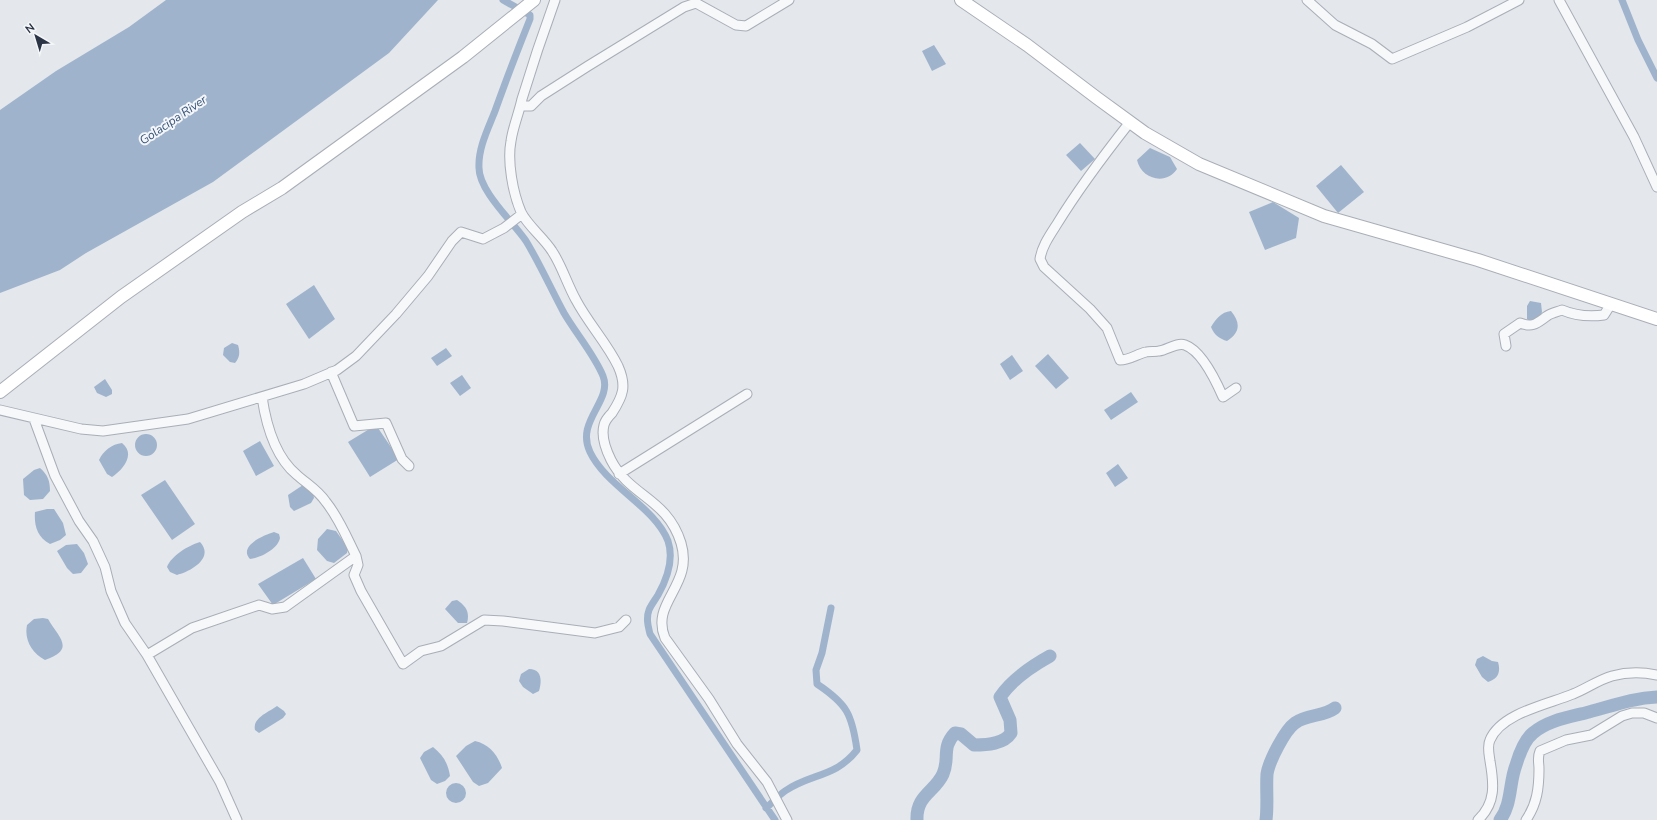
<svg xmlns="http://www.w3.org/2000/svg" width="1657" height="820" viewBox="0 0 1657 820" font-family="'Nunito Sans',sans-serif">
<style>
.water{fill:#9fb4cc}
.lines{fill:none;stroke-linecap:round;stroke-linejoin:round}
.canal{stroke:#9fb4cc;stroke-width:7}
.river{stroke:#9fb4cc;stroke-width:13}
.street-casing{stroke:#a9aeb7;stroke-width:11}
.secondary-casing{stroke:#a9aeb7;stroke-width:14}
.street{stroke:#f7f8fa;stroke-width:9}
.secondary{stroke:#fff;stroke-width:12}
.labels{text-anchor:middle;stroke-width:4;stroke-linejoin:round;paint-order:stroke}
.water-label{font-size:12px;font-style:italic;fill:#34527a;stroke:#f4f6f9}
</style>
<rect width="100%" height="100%" fill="#e4e7ec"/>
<path class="water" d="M166 0H438L389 53 213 182 86 253 60 270 0 293V110L56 71 129 27Z
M934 45 946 64 932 71 922 51Z
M1080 143 1095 159 1081 171 1066 155Z
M1150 148 1170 157 1177 169C1166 186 1141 179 1137 160Z
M1341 165 1364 192 1338 213 1316 186Z
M1273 202 1299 218 1296 238 1265 250 1249 212Z
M314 285 335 319 309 339 286 304Z
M1530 301 1541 303 1542 312 1539 319 1530 321 1527 319V306Z
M1231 311C1241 323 1240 333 1227 341 1220 339 1214 335 1211 327 1216 319 1221 312 1231 311Z
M232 343 238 345C240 352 240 357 235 363L230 362 223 355 224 348Z
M446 348 452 356 437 366 431 358Z
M1048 354 1069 378 1056 389 1035 366Z
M1012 355 1023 371 1010 380 1000 364Z
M462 375 471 388 460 396 450 383Z
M105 379 112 390V394L106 397 97 393 94 387Z
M1131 392 1138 402 1111 420 1104 410Z
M376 425 399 459 370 477 348 442Z
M135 445a11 11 0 1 1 22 0a11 11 0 1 1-22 0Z
M260 441 274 466 256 476 243 451Z
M122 443C136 454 123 470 112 477L107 474 99 460C103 451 112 444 122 443Z
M1118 464 1128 478 1115 487 1106 473Z
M40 468C48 475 50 481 50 491L43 499 30 500 24 495 23 479 34 470Z
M165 480 195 524 172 540 141 495Z
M303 485 313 492 314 498 311 503 294 511 290 507 288 495Z
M47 509H54L63 523 66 535 60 540 50 544C37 537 34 525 35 512Z
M327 529 336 531 348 548 347 553 334 563 327 561 317 550 318 539Z
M274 532 279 534 280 538C278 549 260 558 250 559 238 546 264 535 274 532Z
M200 542C215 558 190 572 177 575L170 572 167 567C171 556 189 545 200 542Z
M77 544 84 553 88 564 81 573 73 574 67 568 57 551 66 545Z
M303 558 316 579 273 605 258 584Z
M457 600C466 606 470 612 467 623H458L445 609 452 601Z
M43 618 48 619C59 638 76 649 45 660 32 653 24 640 27 625L34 619Z
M1483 656 1492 661 1498 662C1501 672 1498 679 1488 682L1482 677 1475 665 1477 659Z
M529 669C542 669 542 681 539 691L533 694 523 687 519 681 521 674Z
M277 706 284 711 286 714 283 718 259 733 255 730C252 718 269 712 277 706Z
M475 741C489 744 498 755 502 768L488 783 479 786 473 782 456 756 466 746Z
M433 747C443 755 448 763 450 776L445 781 437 784 431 780 420 758 424 752Z
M446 793a10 10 0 1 1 20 0a10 10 0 1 1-20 0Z"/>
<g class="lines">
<path class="canal" d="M503 0 530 15V19C518 49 506 80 495 111 488 129 478 148 479 168 479 191 513 222 526 241 540 264 551 289 564 313 575 332 595 356 603 376 613 401 575 421 590 452 606 486 655 507 668 541 674 559 667 579 658 595 655 600 651 605 649 610 646 618 648 626 650 634L775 820
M1622 0 1638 40 1657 78
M766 808C772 803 778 796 785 791 811 773 835 778 857 750 852 714 847 704 817 684L816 670 822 653 831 608"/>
<path class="river" d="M917 820C916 795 935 792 943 774 950 758 941 748 955 733L961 734 974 745C987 745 1004 744 1011 733L1010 720 1000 697C1012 679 1032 666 1050 656
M1266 820C1268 805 1266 789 1267 774 1269 761 1285 730 1295 723 1307 714 1323 717 1335 708
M1500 820C1512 804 1509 783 1516 765 1519 755 1524 740 1533 733 1548 720 1570 717 1589 712 1612 706 1633 698 1657 697"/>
<defs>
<path id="street" d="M555 0C543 33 532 66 522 99 519 113 513 127 511 141 507 162 513 193 521 212 527 225 544 238 552 251 562 266 567 284 576 300 588 323 607 343 618 366 627 386 623 396 612 413 609 416 605 421 604 425 601 436 606 450 611 460 630 497 667 498 681 543 694 586 650 602 665 638L709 699 737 744 767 782 787 820
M1307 0 1335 25 1372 44 1392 59 1467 27 1519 0
M1559 0 1634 137 1657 187
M521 106H531L541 96 588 66 684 7 696 3 736 25 746 26 789 0
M1130 122C1104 155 1079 188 1057 224 1050 235 1042 246 1040 259L1044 267 1090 309 1107 328 1120 360C1130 360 1137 354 1146 352 1150 351 1155 352 1159 351 1167 350 1177 342 1185 345 1202 351 1216 381 1223 397L1236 388
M1506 346 1504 334 1520 323C1533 328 1537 323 1547 316 1551 313 1557 312 1562 310 1576 316 1589 317 1604 315L1611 304
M331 372 354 426 386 423 402 459 409 466
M262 397C266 424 275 457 297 475 307 484 318 490 326 502 339 518 347 538 356 556L358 565 354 575 361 591 403 664 421 651 441 646 484 620 503 621 595 633 619 627 626 620
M0 410 81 429 103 431 188 419 304 384 337 370 356 356 396 314 428 276 452 241 461 232 483 239 504 228 522 214
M34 419 55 476 79 521 93 541 105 567 111 591 125 623 147 655 220 782 237 820
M619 474 747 394
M147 655 192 628 259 605 272 609 285 607 356 556
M1478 820C1496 803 1494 784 1490 761 1489 754 1487 746 1490 740 1501 713 1549 704 1573 694 1586 689 1598 680 1612 676 1627 672 1642 672 1657 675
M1526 820C1537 804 1539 788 1539 769 1539 762 1537 758 1540 751L1566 740 1591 735 1622 716 1632 713H1644L1657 718"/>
<path id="secondary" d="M961 0 1027 45 1097 98 1145 133 1199 164 1324 216 1478 260 1657 319
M0 392 121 297 242 212 282 188 463 57 534 0"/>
</defs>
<use href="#street" class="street-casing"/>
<use href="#secondary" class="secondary-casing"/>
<use href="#street" class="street"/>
<use href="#secondary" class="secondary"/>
</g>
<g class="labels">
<g class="water-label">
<text transform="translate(173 120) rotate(-34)" y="4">Golacipa River</text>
</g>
</g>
<g transform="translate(36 36) rotate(322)" stroke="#f4f6f9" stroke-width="3" paint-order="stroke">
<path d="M0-3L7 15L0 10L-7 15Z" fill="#2b3445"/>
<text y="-6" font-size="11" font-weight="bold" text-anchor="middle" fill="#2b3445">N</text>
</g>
</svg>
